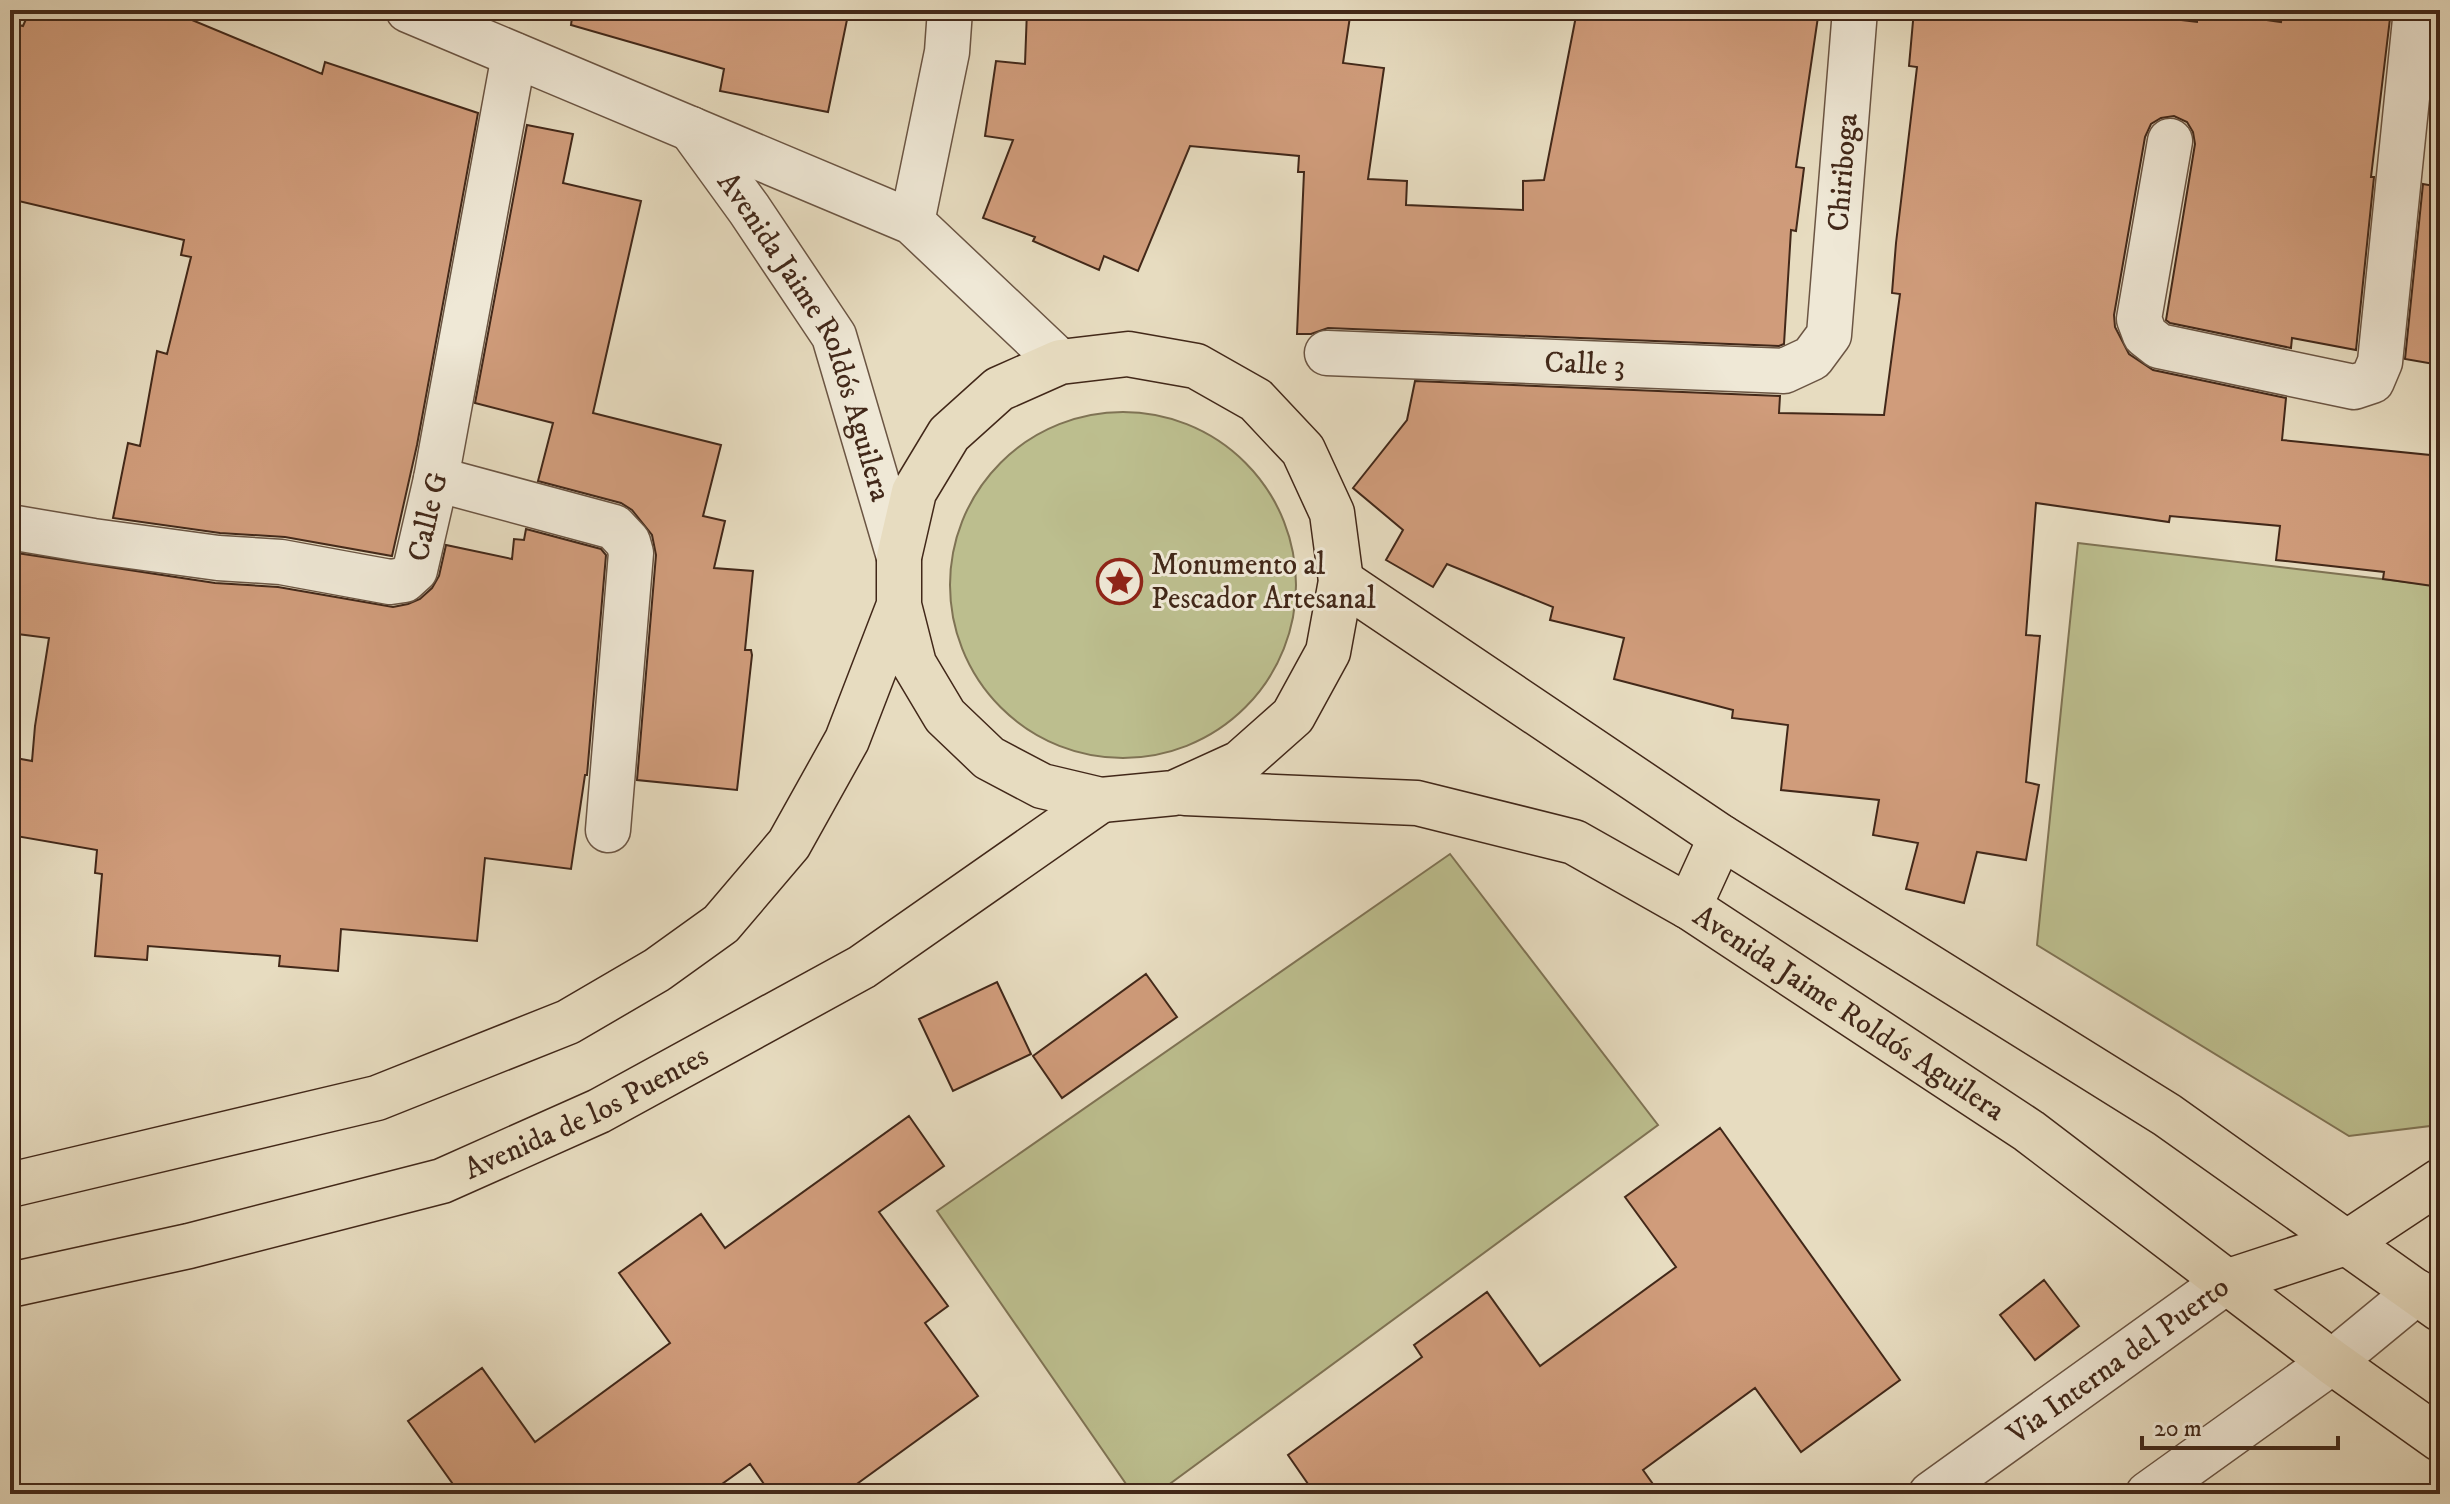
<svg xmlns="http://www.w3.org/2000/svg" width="2450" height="1504" viewBox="0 0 2450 1504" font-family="'IM FELL DW Pica',serif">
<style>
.green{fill:#bcbe8e;stroke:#7f7354;stroke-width:2}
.building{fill:#d09c7b;stroke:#422819;stroke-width:2}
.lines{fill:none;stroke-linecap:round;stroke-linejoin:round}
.minor-casing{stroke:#6b5543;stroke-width:47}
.major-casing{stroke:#422819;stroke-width:47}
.minor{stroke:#efe8d6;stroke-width:44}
.major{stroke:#e7dcc0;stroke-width:44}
.labels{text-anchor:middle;stroke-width:6;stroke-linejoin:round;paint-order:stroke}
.street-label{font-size:30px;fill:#422819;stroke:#efe8d6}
.poi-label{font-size:30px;fill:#422819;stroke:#efe8d6;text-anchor:start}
</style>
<rect width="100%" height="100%" fill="#e7dcc0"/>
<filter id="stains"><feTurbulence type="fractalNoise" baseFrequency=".0025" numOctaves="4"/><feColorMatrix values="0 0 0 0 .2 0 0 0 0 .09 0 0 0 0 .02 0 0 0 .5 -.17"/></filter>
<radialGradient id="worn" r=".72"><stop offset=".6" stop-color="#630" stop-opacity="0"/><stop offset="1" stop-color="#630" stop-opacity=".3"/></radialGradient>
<path class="green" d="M950 585a173 173 0 1 1 346 0a173 173 0 1 1-346 0Z
M2078 543 2440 586 2438 1125 2349 1136 2037 945Z
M1450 854 1658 1125 1156 1494H1133L937 1211Z"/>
<path class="building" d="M30 10H168L322 74 325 62 478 113 417 445 392 556 285 537 220 533 113 518 128 443 140 446 157 351 167 354 191 257 181 255 184 240 10 199V23L23 26Z
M573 10H849L828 112 720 91 724 69 571 25Z
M1027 10H1351L1343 63 1384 68 1368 179 1407 181 1406 205 1523 210V181L1544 180 1577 11 1618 18 1620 10H1819L1796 167 1804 168 1796 231 1791 230 1784 344 1779 346 1328 328 1311 334H1297L1304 172H1298L1299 156 1190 146 1138 271 1104 256 1099 270 1033 241 1035 237 983 218 1013 140 985 136 996 61 1025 64Z
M1914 10H1979L2027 16 2028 10H2097L2197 22 2198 10 2281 22 2283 10H2391L2371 177H2374L2356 350 2292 338 2291 348 2170 323 2166 320 2195 144 2193 132 2187 122 2174 116 2161 118 2151 124 2145 137 2114 315 2115 327 2129 354 2153 370 2286 398 2282 440 2440 456V587L2383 579 2384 572 2276 560 2280 526 2170 516 2169 522 2036 503 2026 635 2040 636 2026 782 2039 785 2026 860 1977 852 1964 903 1906 889 1918 843 1873 835 1879 800 1781 790 1788 725 1732 718 1733 710 1614 679 1624 638 1550 620 1553 607 1447 564 1433 587 1386 560 1403 530 1353 488 1407 420 1415 381 1780 396 1779 413 1884 415 1900 294 1892 293 1896 243 1917 67 1909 66Z
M527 125 573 134 563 183 641 201 593 413 721 445 703 516 725 521 714 568 753 571 745 650H751L752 655 737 790 637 780 656 555 652 535 632 510 621 503 538 481 553 423 475 403Z
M2423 184 2440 187V365L2405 359Z
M526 529 601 549 606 555 587 775H585L571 869 485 858 477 941 341 929 338 971 279 966 280 956 148 946 147 960 95 956 102 874 95 873 97 850 10 835V757L32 761 35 726 49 638 10 633V552L215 583 278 587 393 607 408 604 420 599 432 588 439 576 446 545 512 559 514 539 524 540Z
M1146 974 1177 1017 1062 1098 1033 1056Z
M997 982 1031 1054 953 1091 919 1019Z
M909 1116 944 1166 879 1212 948 1306 925 1323 978 1396 843 1494H771L750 1464 708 1494H460L408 1421 482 1368 535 1442 670 1343 619 1273 701 1214 725 1248Z
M1720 1128 1900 1380 1801 1452 1755 1388 1643 1470 1660 1494H1315L1288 1455 1422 1357 1414 1345 1487 1292 1540 1366 1676 1267 1625 1197Z
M2044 1280 2079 1326 2035 1360 2000 1315Z"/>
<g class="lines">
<defs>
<g id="minor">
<path d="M408 10 912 222 1060 362"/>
<path id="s1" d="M691 129 749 209 834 336 899 557"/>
<path d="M2170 141 2139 319 2145 335 2159 346 2354 387 2372 381 2380 362 2416 10"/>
<path d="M912 222 947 52 950 10"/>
<path id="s2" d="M1327 353 1784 371 1812 358 1829 335 1855 10"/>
<path d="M436 479 614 527 628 542 631 553 608 830"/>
<path id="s3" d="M10 527 93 541 218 558 281 562 390 582 404 580 415 570 436 479 514 55"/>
<path id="s4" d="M1931 1494 2226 1282"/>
<path d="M2148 1494 2332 1362 2417 1292"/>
</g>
<g id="major">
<path d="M1341 581 1721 837 2167 1115 2440 1309"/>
<path id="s5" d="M1185 793 1417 803 1574 842 1689 907 2029 1131 2332 1362 2440 1439"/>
<path d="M1689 907 1721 837"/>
<path d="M10 1185 377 1098 568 1022 657 970 721 924 789 844 847 740 899 605V557L914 492 949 434 999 389 1060 362 1128 354 1196 366 1256 400 1303 450 1332 513 1341 581 1328 652 1293 716 1240 763 1174 793 1101 800 1042 786 989 758 945 716 914 664 899 605"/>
<path d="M2226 1282 2348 1242 2440 1181"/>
<path id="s6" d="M10 1285 189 1246 442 1181 599 1111 862 967 1101 800"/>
</g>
</defs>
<use href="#minor" class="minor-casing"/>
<use href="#major" class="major-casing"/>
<use href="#minor" class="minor"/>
<use href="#major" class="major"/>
</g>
<defs>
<symbol id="sight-ring" viewBox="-11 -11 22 22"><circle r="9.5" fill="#efe8d6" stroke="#8f2418" stroke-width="1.5"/><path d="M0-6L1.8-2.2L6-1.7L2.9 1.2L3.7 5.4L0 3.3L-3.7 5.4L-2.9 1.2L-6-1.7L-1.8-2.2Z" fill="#8f2418"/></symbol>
</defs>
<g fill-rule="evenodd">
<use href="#sight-ring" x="1094" y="556" width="51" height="51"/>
</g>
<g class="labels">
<g class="street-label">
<text dy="10" stroke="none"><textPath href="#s2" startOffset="680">Chiriboga</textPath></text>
<text dy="10" stroke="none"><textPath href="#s1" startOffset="240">Avenida Jaime Roldós Aguilera</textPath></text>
<text dy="10" stroke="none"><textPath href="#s2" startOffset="258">Calle 3</textPath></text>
<text dy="10" stroke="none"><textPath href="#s3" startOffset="468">Calle G</textPath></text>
<text dy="10" stroke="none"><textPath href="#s5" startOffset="718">Avenida Jaime Roldós Aguilera</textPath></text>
<text dy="10" stroke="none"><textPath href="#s6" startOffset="604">Avenida de los Puentes</textPath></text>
<text dy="10" stroke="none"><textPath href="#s4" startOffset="230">Via Interna del Puerto</textPath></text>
</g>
<g class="poi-label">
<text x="1151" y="574">Monumento al<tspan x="1151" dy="34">Pescador Artesanal</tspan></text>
</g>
</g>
<rect width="2450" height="1504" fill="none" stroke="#e7dcc0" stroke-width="40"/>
<rect x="12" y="12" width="2426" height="1480" fill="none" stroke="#422819" stroke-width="4"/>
<rect x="20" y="20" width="2410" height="1464" fill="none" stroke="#422819" stroke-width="2"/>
<path d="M2142 1436v12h196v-12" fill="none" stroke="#422819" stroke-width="4"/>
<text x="2154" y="1436" font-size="24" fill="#422819" stroke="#efe8d6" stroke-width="6" paint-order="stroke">20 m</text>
<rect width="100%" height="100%" filter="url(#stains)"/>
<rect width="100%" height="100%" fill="url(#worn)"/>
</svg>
